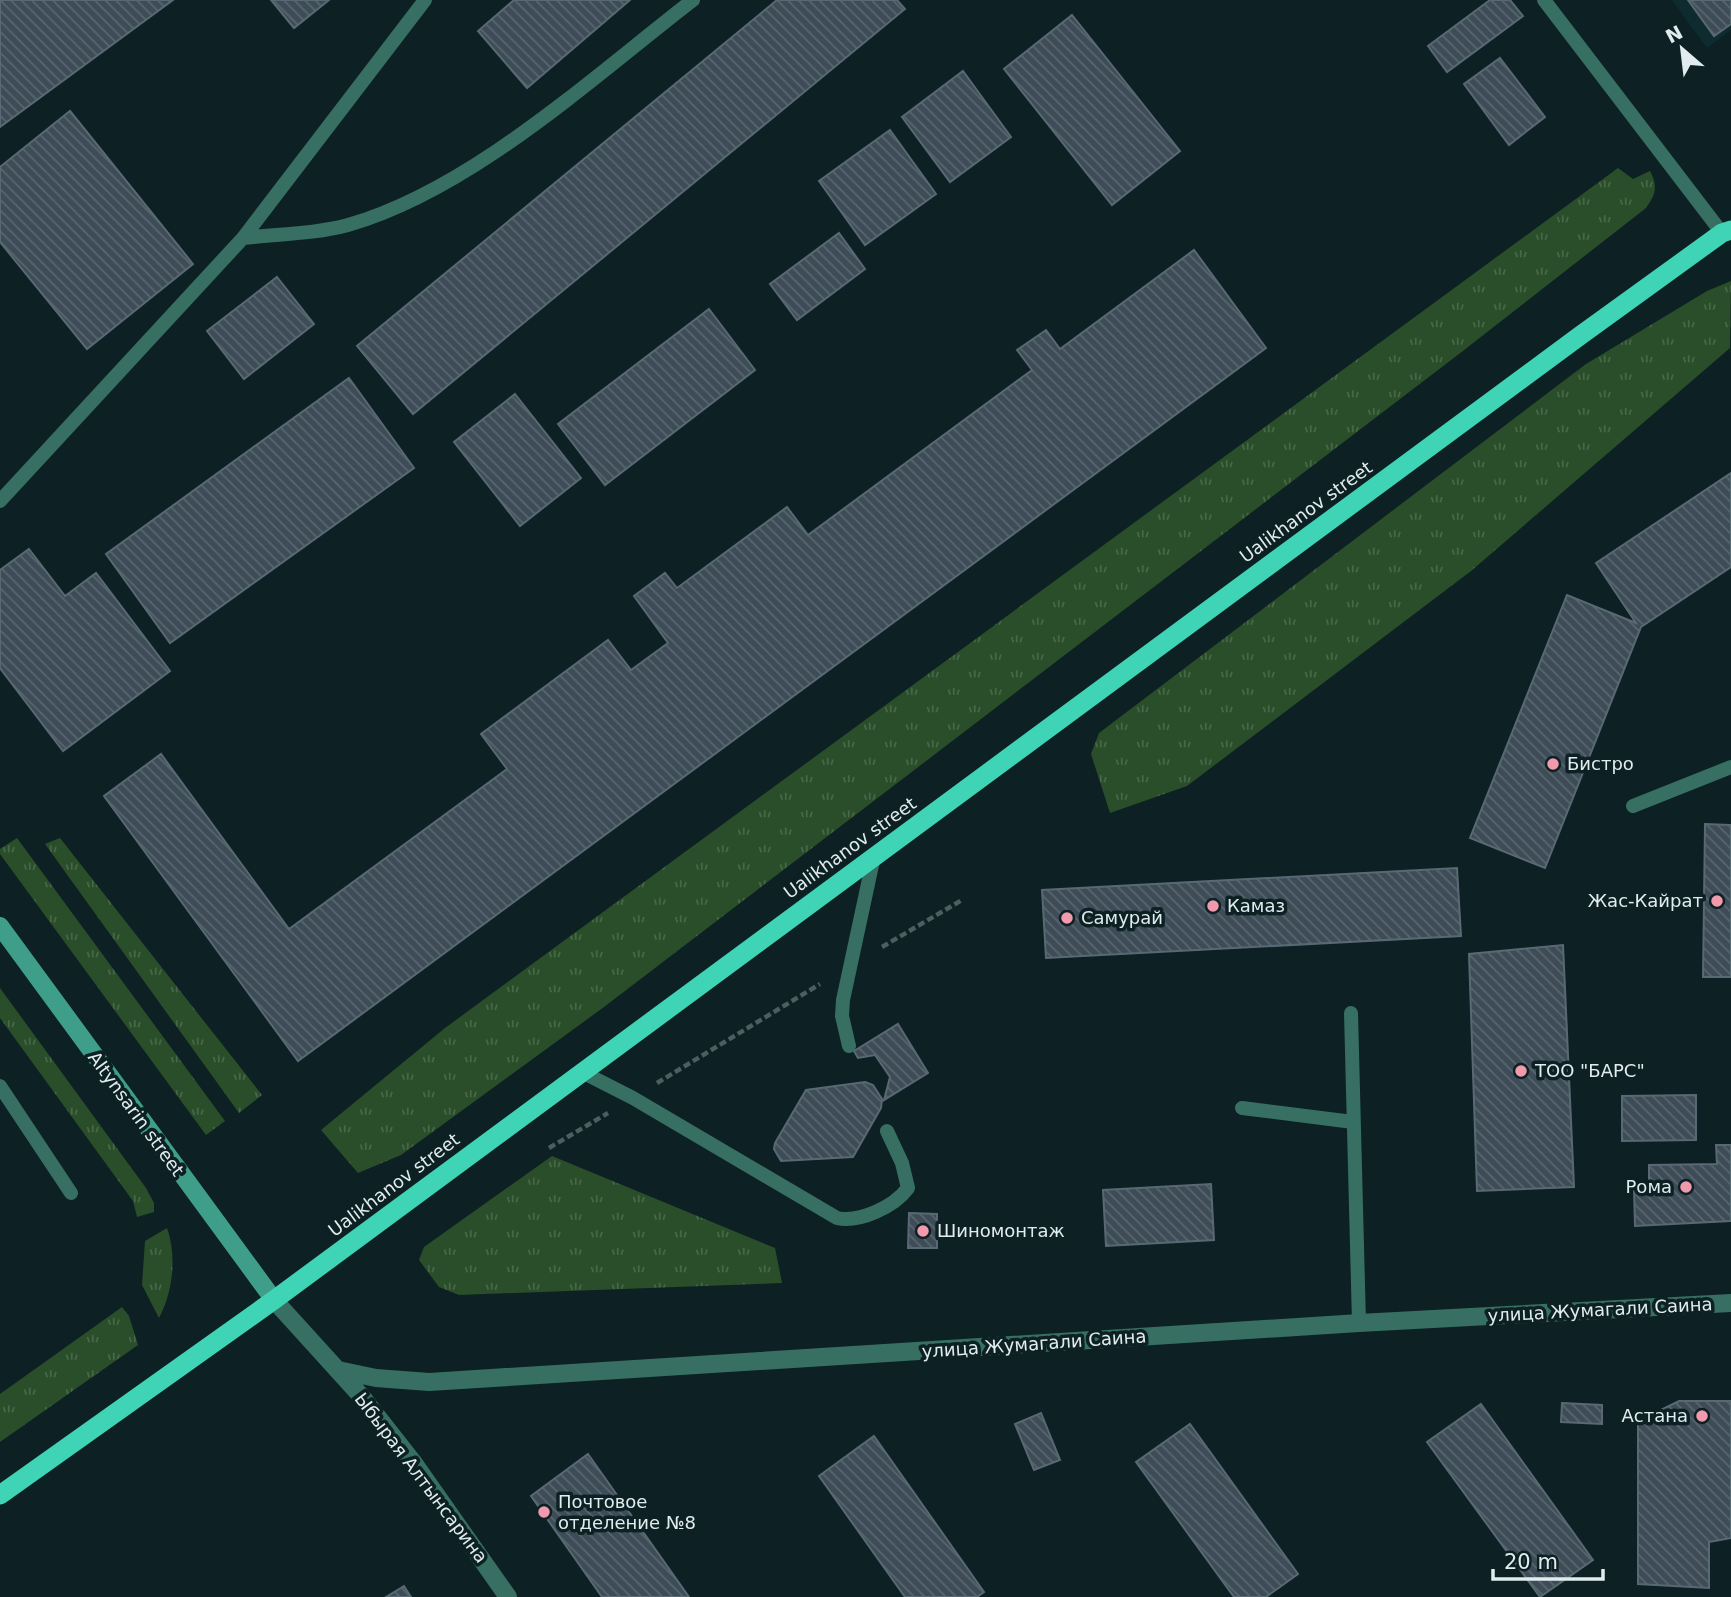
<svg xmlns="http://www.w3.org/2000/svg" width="1731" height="1597" viewBox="0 0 1731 1597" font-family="'DejaVu Sans',sans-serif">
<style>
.built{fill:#0e2c30}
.grass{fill:url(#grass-tufts)}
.building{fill:url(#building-back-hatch);stroke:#596974;stroke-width:2}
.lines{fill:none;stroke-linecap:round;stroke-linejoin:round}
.path{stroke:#4d5e60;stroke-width:4.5;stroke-dasharray:7 3.5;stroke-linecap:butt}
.service{stroke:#376f62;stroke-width:14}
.tertiary{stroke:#376f62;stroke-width:18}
.secondary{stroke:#3e9e89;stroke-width:18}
.trunk{stroke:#3ed4b5;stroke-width:19}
.poi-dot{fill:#f29aad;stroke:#0d2023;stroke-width:2.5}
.labels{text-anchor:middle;stroke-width:7;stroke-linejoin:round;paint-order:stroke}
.street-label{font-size:18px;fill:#e0ecee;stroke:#0d2023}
.poi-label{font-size:18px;fill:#e0ecee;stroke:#0d2023;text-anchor:start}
</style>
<defs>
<pattern id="grass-tufts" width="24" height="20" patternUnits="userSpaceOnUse" patternTransform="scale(1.75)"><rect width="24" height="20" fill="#294e29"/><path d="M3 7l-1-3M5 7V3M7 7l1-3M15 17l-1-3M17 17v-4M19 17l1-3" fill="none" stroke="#486848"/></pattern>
<pattern id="building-back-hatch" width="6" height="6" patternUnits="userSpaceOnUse" patternTransform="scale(1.75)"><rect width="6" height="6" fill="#3d4c56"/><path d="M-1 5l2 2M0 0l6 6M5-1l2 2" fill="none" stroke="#59666f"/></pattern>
</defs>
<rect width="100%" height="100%" fill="#0d2023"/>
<path class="built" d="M1672 0H1731V30L1707 48Z"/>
<path class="grass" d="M1618 168 1633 179 1650 171C1658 186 1656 194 1646 208L1459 354 604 1007 401 1155 358 1173 321 1130 445 1028Z
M1731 281 1730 348 1471 571 1187 786 1110 813 1091 754 1099 733 1586 364 1707 291Z
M17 838 225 1121 206 1135 0 854V849Z
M60 838 262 1095 239 1113 45 844Z
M0 988 146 1188 154 1203V1212L137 1217 133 1201 0 1018Z
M552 1156 775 1248 782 1283 459 1295 439 1287 419 1260 424 1247Z
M167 1228C177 1256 173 1292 159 1318L142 1285 145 1241Z
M122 1307 129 1316 138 1345 0 1442V1394Z"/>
<path class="building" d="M0 0H173L0 127Z
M271 0H329L294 28Z
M514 0H630L527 88 478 31Z
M777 0H897L905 9 413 414 357 346Z
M1490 0H1510L1523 16 1447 72 1428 46Z
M1688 0H1731V24L1714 36Z
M1072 15 1180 151 1112 205 1004 69Z
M1500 58 1545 117 1509 145 1464 84Z
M963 71 1011 137 950 182 902 117Z
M70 111 193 264 87 349 0 242V167Z
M890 130 936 194 865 245 819 181Z
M839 233 865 269 797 320 770 284Z
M1194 250 1266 348 298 1061 104 796 161 754 289 929 507 769 481 734 608 640 631 670 668 643 634 596 665 573 677 588 787 507 808 535 1032 370 1017 350 1046 330 1060 349Z
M277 277 314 324 244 379 207 331Z
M709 309 755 370 605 485 558 424Z
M349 378 414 468 170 643 106 554Z
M515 394 581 478 520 526 454 442Z
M1731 473V567L1641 627 1545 868 1470 838 1567 595 1636 623 1596 563Z
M29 549 65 596 96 573 170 671 63 751 0 668V570Z
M1705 824 1731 825V977H1703Z
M1457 868 1461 936 1046 958 1042 890Z
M1563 945 1574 1187 1477 1191 1469 954Z
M898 1024 928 1073 884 1100 890 1077 875 1055 858 1058 854 1051Z
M865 1082 873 1085 882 1099 881 1108 853 1157 781 1161 774 1149 775 1143 806 1090Z
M1696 1095V1140L1622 1141V1096Z
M1716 1145H1731V1221L1635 1226 1634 1189 1649 1184V1165L1717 1164Z
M1211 1184 1214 1240 1106 1246 1103 1190Z
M909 1213 937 1214V1248H908Z
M1679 1401H1731V1538L1709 1542V1588L1638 1584V1421Z
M1562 1403 1602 1405V1424L1561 1422Z
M1481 1404 1593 1560 1540 1597 1427 1442Z
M1041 1413 1060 1460 1034 1470 1015 1424Z
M1190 1424 1298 1574 1266 1597H1234L1136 1462Z
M874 1436 984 1592 977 1597H905L819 1476Z
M588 1454 689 1597H602L531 1496Z
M404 1586 411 1597H386Z"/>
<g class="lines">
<path class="path" d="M882 947 962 900
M657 1083 820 984
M549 1148 608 1113"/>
<path class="service" d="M1544 0 1722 233
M243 238C277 234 315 234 348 225 471 190 593 77 693 0
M0 501 243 238 425 0
M1633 806 1731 767
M1351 1013 1359 1323
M849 1046 842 1016 843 1000 874 856
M582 1072 633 1098 837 1218C859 1223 894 1207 908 1188L902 1163 887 1131
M0 1086 71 1193
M1242 1108 1353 1122"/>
<path class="tertiary" d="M274 1300 362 1397 413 1462 508 1597
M338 1370 376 1378 429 1382 1359 1323 1731 1303"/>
<path class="secondary" d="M0 926 274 1300"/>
<path class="trunk" d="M0 1495 274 1300 1581 335 1722 233 1731 230"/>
</g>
<g class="poi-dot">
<circle cx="1553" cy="764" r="7"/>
<circle cx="1717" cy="901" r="7"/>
<circle cx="1213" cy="906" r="7"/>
<circle cx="1067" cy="918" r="7"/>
<circle cx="1521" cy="1071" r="7"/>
<circle cx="1686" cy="1187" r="7"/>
<circle cx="923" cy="1231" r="7"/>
<circle cx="1702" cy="1416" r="7"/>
<circle cx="544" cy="1512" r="7"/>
</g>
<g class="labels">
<g class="street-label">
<text transform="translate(1306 512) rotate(-36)" y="6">Ualikhanov street</text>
<text transform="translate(850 848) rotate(-36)" y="6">Ualikhanov street</text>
<text transform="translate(136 1114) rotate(54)" y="6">Altynsarin street</text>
<text transform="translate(394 1185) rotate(-37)" y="6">Ualikhanov street</text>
<text transform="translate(1600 1310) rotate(-3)" y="6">улица Жумагали Саина</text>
<text transform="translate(1034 1344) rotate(-4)" y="6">улица Жумагали Саина</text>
<text transform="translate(421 1478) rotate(53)" y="6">Ыбырая Алтынсарина</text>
</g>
<g class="poi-label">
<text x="1567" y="770">Бистро</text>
<text x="1703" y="907" text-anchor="end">Жас-Кайрат</text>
<text x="1227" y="912">Камаз</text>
<text x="1081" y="924">Самурай</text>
<text x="1535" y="1077">ТОО "БАРС"</text>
<text x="1672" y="1193" text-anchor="end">Рома</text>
<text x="937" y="1237">Шиномонтаж</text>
<text x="1688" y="1422" text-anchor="end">Астана</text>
<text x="558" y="1508">Почтовое<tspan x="558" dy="21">отделение №8</tspan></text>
</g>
</g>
<g transform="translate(1682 49) rotate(332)" stroke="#0d2023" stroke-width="5" paint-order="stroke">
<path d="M0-5L12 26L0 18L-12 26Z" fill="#e0ecee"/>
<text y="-10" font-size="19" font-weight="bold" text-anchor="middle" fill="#e0ecee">N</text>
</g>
<path d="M1493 1569v10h110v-10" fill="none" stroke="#e0ecee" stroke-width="3.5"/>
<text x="1504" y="1569" font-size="21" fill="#e0ecee" stroke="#0d2023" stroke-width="5" paint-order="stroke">20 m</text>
</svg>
